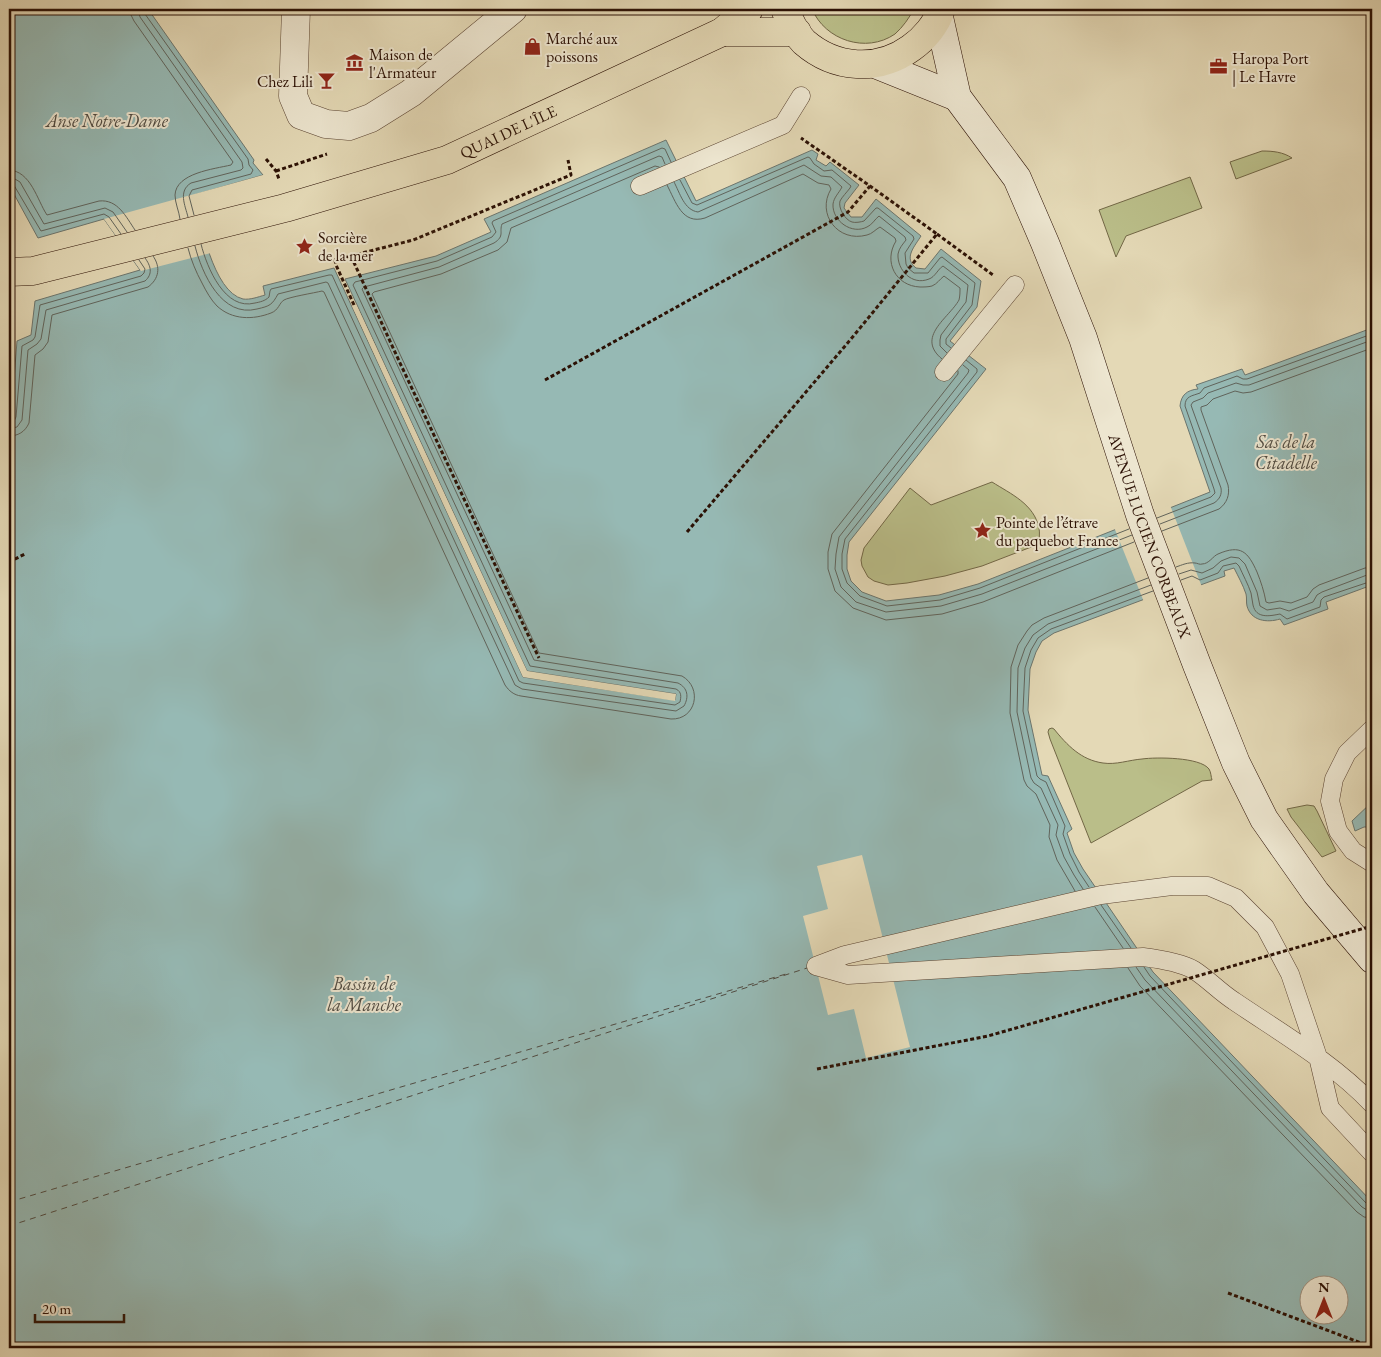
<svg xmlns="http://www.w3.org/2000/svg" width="1381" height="1357" viewBox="0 0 1381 1357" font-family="'EB Garamond',serif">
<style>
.green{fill:#babe89;stroke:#726746}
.water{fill:#96b9b4;stroke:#6b756e;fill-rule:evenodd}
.pier{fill:#e4d9b6;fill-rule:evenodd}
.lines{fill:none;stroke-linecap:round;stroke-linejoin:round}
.shore{stroke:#60645c;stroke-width:1}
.ferry{stroke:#504b42;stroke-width:1;stroke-dasharray:6 5;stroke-linecap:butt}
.lane-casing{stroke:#594230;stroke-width:19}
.street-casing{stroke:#594230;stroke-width:29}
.secondary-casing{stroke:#2b1004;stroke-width:29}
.primary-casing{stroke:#2b1004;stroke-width:29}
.path{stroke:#2b1004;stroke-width:3;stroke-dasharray:4 2.5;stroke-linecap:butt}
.lane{stroke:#ede6d0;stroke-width:18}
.street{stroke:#ede6d0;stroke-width:28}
.secondary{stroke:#ede6d0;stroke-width:28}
.primary{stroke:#e4d9b6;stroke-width:28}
.path-bridge{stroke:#2b1004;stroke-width:3;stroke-dasharray:4 2.5;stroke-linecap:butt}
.labels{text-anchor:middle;stroke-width:4;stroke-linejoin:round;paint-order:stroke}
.poi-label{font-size:16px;fill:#2b1004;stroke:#ede6d0;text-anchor:start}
.street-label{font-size:16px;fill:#2b1004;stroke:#ede6d0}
.water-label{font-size:18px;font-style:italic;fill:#504b42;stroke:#ede6d0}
</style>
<rect width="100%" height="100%" fill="#e4d9b6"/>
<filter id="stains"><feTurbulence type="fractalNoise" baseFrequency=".004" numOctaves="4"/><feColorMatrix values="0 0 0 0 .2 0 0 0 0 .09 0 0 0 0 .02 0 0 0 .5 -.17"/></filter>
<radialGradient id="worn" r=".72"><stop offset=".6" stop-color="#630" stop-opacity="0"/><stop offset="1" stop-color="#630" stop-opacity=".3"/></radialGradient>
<path class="green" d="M812 9H914C909 18 903 27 895 34 866 54 825 40 812 9Z
M1262 151C1273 151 1283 152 1292 158L1236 179 1230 162Z
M1190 177 1202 208 1126 236 1116 257 1099 210Z
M992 482C1011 494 1034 504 1039 528 1040 533 1039 539 1039 544L982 566 945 576 907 583 888 585 874 581 868 577 862 566 861 560 864 548 910 488 931 505Z
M1052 728 1054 729C1067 745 1081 760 1103 763 1116 765 1129 760 1142 759 1156 757 1200 757 1209 769 1211 772 1211 777 1212 780L1202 781 1091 843 1050 739 1048 732 1049 729Z
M1307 805 1314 806 1317 811 1336 851 1322 857 1291 817 1287 809Z"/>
<path class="water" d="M9 9H148L254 160 253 163 263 175 194 195C200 221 213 292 243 299 250 300 258 297 265 295L263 286 334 268 523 677 675 700 676 694 527 671 345 279 436 256 491 232 484 219 666 140 696 201 812 150 818 154 816 160 826 166 830 162 859 185 845 203 844 208 851 217H862L876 199 921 236C915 246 903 258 916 268L925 269 941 249 981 281 977 307 950 341 986 369 849 542 847 555V569L851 581 862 592 886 601 939 595 978 584 1210 492 1180 406C1181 395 1187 390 1198 389L1196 385 1242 369 1245 375 1372 328V585L1326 602 1328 609 1284 625 1280 619C1267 623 1251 621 1247 606 1246 602 1247 598 1246 594 1243 585 1238 576 1234 568L1224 571 1225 576 1195 587 1193 581 1054 633 1042 641 1036 652 1030 669 1028 710 1042 775 1048 776 1072 829 1067 833 1074 853 1083 869 1153 972 1372 1202V1348H9V444L17 341 31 335 35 301 140 270 104 219 38 238 9 185ZM1308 1284H1338V1314H1308Z
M1372 802V827H1364L1355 831 1352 821Z"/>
<path class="pier" d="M263 175 265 177 197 196 211 253 141 271 104 219Z
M356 304 527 671 676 694 675 701 523 677 352 306ZM366 332 525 673 673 696V698L524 675Z
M1170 505 1202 587 1195 590 1192 584 1144 602 1114 527Z
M862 855 910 1047 866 1058 854 1009 828 1015 803 916 828 909 817 866Z"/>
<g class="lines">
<path class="shore" d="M130 9 131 15 134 21 233 162 231 165C214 169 176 173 175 195 175 203 179 211 180 219
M138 9 140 17 242 162 243 168 241 170 191 183C178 191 185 205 188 217
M144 9 145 14 248 159 249 165 253 170 251 174 192 190 189 196 194 215
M9 170C31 171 37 200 47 215L99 201C118 199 126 217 135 230
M9 178 15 179 20 182 44 224 105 208 113 212 127 232
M680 180 692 203 697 205 808 157 810 158 814 164 824 171 832 170 851 186 850 188C847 192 842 197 840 201 838 208 845 220 852 222 855 223 861 222 864 221L876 208H878L913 236 914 239 905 253 906 264 908 268 914 273H928L940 258 942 257 975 283 972 305 946 339V344L951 348
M674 182C680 193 684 210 698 212L804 165 821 176 831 177 842 187C839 193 834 197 833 204 832 221 852 235 867 227 872 225 875 219 879 216L905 237 906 240C903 244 899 248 898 254 897 270 912 286 929 279 935 277 938 269 943 266L968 285 966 302 941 335 940 340V346L947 353
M9 184H13L15 187 41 231 104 214 109 217 121 234
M667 185C676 202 682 225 705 218L803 174 818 183 829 185 831 189C816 214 838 243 867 235 872 234 876 229 880 227L895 238 896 241C883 262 896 286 920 287 924 287 928 287 932 286 937 284 940 279 944 276L960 288C960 292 960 296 959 300 949 318 915 337 942 359
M201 244C207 268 225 311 255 303 260 302 265 301 269 297L270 291 271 289 329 275H332L519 681 523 683 675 705 680 702C681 697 682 692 676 689L530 666 353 285 355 282 437 261 492 237 496 232 492 223 493 221 662 148 665 149 671 162
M195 246C202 274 222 318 257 309 270 306 272 305 278 294L326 282 328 283 515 685 522 689 676 711 684 706C689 697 688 688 678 683L534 660 362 289 364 287 439 267 494 243C505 236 499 232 502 224L659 156 662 157 665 164
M188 248C191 260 196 272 202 283 206 291 211 300 217 306 232 320 253 320 271 313 279 310 279 303 284 300 289 297 314 293 322 291L324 292 505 685C509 691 514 695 521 696L671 719C696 720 703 688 682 676L539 653 372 294 374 292 441 274 498 250 507 242 511 228 655 166 659 167
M966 360 977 369V372L845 539 842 554V569L847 583 860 596 887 606 940 600 980 588 1129 529
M963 365 969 370 968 373 839 537 836 554 835 569 841 587 856 602 886 612 941 606 982 594 1132 535
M958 371V374L832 534 828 552V569L835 591 853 608 886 620 942 614 983 602 1134 542
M9 423 14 421 16 417 22 346 33 340 35 337 40 305 141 276 144 273 145 269 139 260
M9 429 17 427 22 420 28 350 37 344 41 339 46 310 145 281C153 274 151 266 145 258
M9 436C18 436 25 432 29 423L35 355 43 349 48 342 52 315 148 287C159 279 161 267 153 256
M1157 518 1211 497 1215 493 1214 489 1185 406C1185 396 1192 396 1200 393L1204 388 1237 376 1243 379H1247L1372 334
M1160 524 1214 503C1220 499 1222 494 1221 488L1192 408 1191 405 1193 402 1203 398 1208 393 1236 383 1243 385H1249L1372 340
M1162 531 1219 509C1227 503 1230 495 1228 485L1201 410V407L1207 405 1213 399 1235 391 1243 393 1251 392 1372 348
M1176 567C1182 565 1188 562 1195 563 1197 563 1200 565 1202 564 1209 564 1213 556 1218 554 1241 544 1248 552 1257 572 1261 582 1264 591 1266 602L1269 603 1280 601 1291 603 1307 597 1313 589 1319 585 1365 568 1372 567
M1179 574 1191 570 1202 573 1213 568 1221 561 1231 557 1239 558 1245 564 1257 592 1260 606 1267 610 1280 608 1289 611 1313 602 1317 595 1322 592 1367 575 1372 574
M1181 580 1192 576 1200 580 1218 573 1223 566 1236 563 1239 566C1243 575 1248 584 1251 593 1252 597 1252 601 1253 605 1256 619 1270 616 1280 614L1287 619 1320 607 1321 600 1324 597 1372 581
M1089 887 1079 872 1070 854 1063 834 1065 826 1046 782 1040 779 1037 776 1023 711 1025 668 1031 650 1038 638 1051 629 1153 591
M1083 889 1074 875 1064 857 1056 835 1058 825 1041 788 1034 783 1031 778 1017 712 1018 668 1025 648 1033 635 1048 624 1151 585
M1075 891 1057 860 1049 837 1050 825 1036 794 1027 786 1024 780 1010 713 1011 667 1018 645 1027 631 1032 625 1044 618 1148 578
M1101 905 1131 948
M1095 907 1123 948
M1136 967 1145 980 1362 1207 1367 1210 1372 1211
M1144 967 1150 976 1366 1203 1372 1205
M1128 968 1140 986 1357 1212 1364 1217 1372 1218"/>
<path class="ferry" d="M9 1202 786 974
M9 1226 807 968"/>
<defs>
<path id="lane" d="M640 186 783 125 801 96
M944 372 1015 285
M1372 729 1347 753 1334 779 1330 801 1338 831 1353 851 1372 863
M816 966 845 955 1101 895 1172 886H1208L1236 898 1265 927 1290 974 1318 1057 1330 1108 1372 1153
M816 966 848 975 1143 957C1159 959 1180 962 1194 970 1208 979 1220 992 1234 1001 1281 1033 1332 1062 1372 1104"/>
<path id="street" d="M296 9 293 96 301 115 326 124 349 126 371 118 411 93 513 9"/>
<g id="secondary">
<path id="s1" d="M939 17 957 97 1017 178 1045 243 1083 338 1140 515 1197 665 1236 763 1264 819 1271 829 1316 893 1372 959"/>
<path d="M875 64 957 97"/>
</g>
<g id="primary">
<path d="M785 9C789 20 795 33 804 42 835 69 878 72 911 48 924 39 937 24 941 9"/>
<path d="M722 32H797"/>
<path id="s2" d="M9 272 33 271 285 208 447 160 722 32 749 9"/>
</g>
</defs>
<use href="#lane" class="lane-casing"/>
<use href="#street" class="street-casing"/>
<use href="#secondary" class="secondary-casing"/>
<use href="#primary" class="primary-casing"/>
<path class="path" d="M266 159 276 171 279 179
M276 171 327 154
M937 234 993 275
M351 256 400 363 539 658
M354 305 336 265 335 260 413 240 571 175 568 160
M545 380 848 212 870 186 801 138
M687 532 851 339 937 234 870 186
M9 562 25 554
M1228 1293 1372 1347"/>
<use href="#lane" class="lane"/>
<use href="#street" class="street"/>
<use href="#secondary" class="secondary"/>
<use href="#primary" class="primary"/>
<path class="path-bridge" d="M817 1069 988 1036 1372 926"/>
</g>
<defs>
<symbol id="shop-bare" viewBox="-9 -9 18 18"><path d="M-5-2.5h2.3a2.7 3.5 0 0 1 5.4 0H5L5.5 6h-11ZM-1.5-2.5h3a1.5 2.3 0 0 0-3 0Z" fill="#8f2418" stroke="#ede6d0" stroke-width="2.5" paint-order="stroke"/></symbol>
<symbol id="museum-bare" viewBox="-9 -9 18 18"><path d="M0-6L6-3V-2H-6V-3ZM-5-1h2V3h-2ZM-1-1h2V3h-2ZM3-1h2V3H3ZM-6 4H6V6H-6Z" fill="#8f2418" stroke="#ede6d0" stroke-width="2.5" paint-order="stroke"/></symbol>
<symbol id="office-bare" viewBox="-9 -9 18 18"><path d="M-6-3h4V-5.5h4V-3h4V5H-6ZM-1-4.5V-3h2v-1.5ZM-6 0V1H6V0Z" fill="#8f2418" stroke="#ede6d0" stroke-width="2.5" paint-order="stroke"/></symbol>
<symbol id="bar-bare" viewBox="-9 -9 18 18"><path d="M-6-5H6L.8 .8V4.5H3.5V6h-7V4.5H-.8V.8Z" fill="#8f2418" stroke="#ede6d0" stroke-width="2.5" paint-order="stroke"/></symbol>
<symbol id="sight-bare" viewBox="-9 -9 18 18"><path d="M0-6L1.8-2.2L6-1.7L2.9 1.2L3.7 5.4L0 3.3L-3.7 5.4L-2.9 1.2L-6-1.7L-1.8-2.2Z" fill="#8f2418" stroke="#ede6d0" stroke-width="2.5" paint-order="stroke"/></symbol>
</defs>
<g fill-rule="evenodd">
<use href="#shop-bare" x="520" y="34" width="25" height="25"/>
<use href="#museum-bare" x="342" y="50" width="25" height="25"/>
<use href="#office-bare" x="1206" y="54" width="25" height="25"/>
<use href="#bar-bare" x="314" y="68" width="25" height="25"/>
<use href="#sight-bare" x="292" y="234" width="25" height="25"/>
<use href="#sight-bare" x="970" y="518" width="25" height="25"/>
</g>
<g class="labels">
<g class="poi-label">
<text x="546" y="44">Marché aux<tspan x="546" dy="18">poissons</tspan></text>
<text x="369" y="60">Maison de<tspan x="369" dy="18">l'Armateur</tspan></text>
<text x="1232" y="64">Haropa Port<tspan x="1232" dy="18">| Le Havre</tspan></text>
<text x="313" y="87" text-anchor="end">Chez Lili</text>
<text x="318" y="243">Sorcière<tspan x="318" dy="18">de la mer</tspan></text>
<text x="996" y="528">Pointe de l’étrave<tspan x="996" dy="18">du paquebot France</tspan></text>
</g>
<g class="street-label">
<text dy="6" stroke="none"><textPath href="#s2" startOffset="520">QUAI DE L'ÎLE</textPath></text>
<text dy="6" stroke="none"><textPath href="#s1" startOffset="565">AVENUE LUCIEN CORBEAUX</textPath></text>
</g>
<g class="water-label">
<text x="107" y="127">Anse Notre-Dame</text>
<text x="1286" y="448">Sas de la<tspan x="1286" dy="21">Citadelle</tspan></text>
<text x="364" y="990">Bassin de<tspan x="364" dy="21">la Manche</tspan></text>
</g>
</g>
<rect width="1381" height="1357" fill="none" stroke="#e4d9b6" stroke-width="30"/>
<rect x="10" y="10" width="1361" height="1337" fill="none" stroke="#2b1004" stroke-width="2.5"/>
<rect x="15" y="15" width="1351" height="1327" fill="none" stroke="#2b1004"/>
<g transform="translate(1324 1300)"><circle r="24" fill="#ede6d0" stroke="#9f907e"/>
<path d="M0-4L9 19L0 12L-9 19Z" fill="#8f2418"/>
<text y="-8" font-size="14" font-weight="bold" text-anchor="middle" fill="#2b1004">N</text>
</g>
<path d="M35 1314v8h89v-8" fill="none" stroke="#2b1004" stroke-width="2.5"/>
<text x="42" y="1314" font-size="15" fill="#2b1004" stroke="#ede6d0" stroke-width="4" paint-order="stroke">20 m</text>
<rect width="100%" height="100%" filter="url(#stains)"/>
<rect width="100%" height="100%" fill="url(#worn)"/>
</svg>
